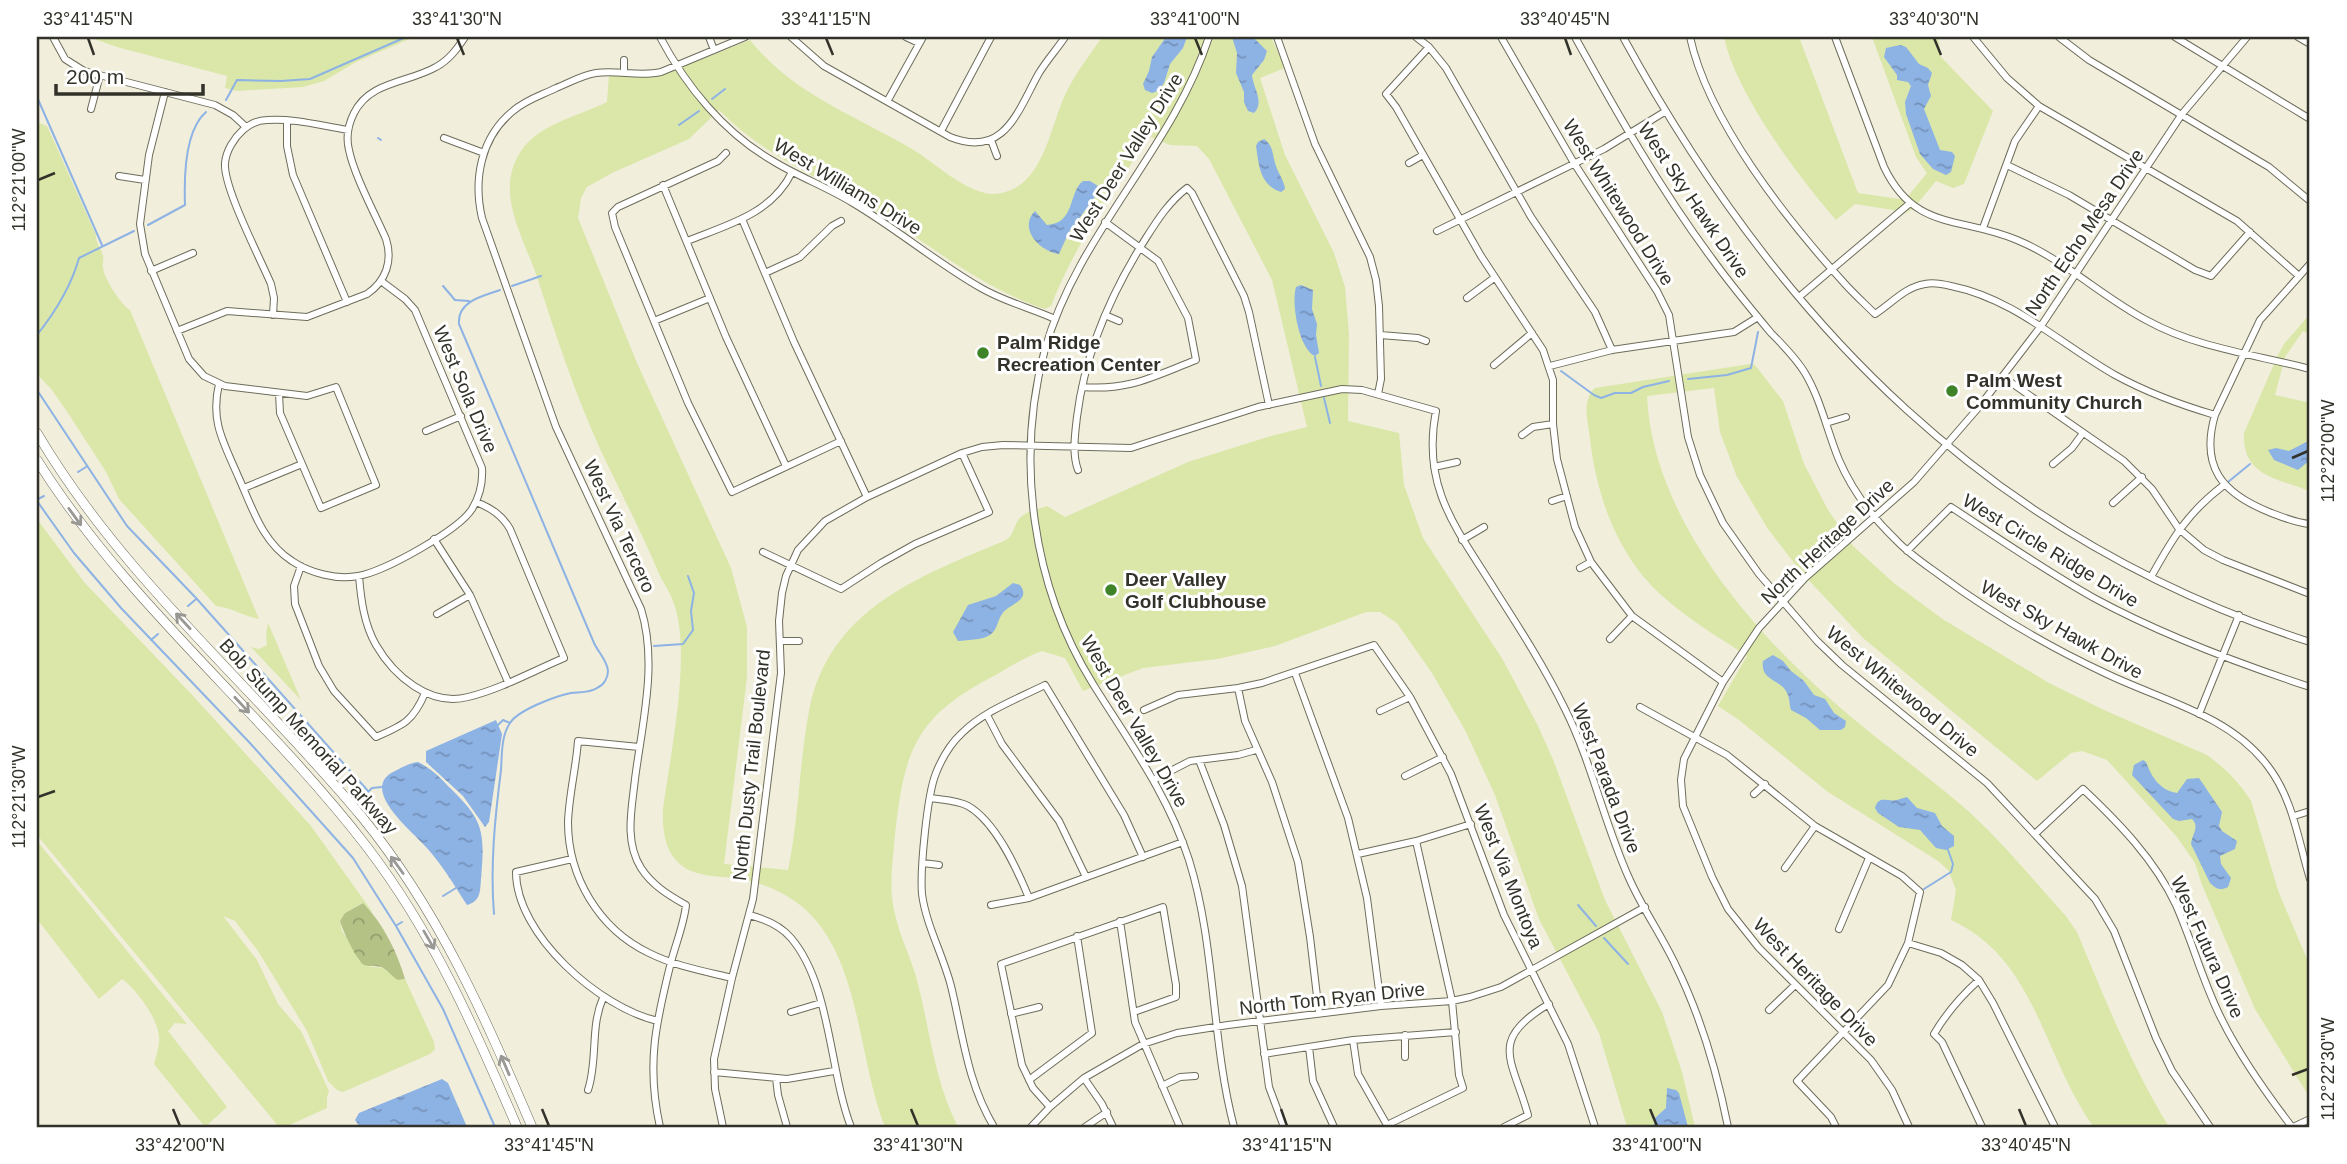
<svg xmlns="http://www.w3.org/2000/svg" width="2347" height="1164" viewBox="0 0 2347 1164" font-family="Helvetica,sans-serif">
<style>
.grass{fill:#dae7a9;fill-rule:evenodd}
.forest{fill:url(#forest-crowns)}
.water{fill:url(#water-ripples)}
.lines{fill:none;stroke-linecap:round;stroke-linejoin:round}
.stream{stroke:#8db2e4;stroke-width:2}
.minor-casing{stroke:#6e6c5b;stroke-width:8}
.highway-casing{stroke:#6e6c5b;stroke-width:10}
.minor{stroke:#fff;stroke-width:6}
.highway{stroke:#fff;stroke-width:9}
.oneway{stroke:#999894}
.ticks{fill:none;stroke:#33322a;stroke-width:2.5}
.poi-dot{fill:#3e8328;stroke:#fff;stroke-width:2.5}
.labels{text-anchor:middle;stroke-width:6;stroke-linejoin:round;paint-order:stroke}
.street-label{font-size:19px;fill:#33322a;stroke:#fff}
.poi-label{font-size:19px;font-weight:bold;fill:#33322a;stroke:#fff;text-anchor:start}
.neatline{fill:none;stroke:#33322a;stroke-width:2.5}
.ticks-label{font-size:18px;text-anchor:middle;fill:#33322a}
</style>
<defs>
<pattern id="forest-crowns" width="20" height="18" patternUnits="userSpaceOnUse" patternTransform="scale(1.75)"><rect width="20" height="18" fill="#b5c285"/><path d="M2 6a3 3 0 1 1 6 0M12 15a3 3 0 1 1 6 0" fill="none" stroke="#949e6d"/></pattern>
<pattern id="water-ripples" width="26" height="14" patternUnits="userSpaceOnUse" patternTransform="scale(1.75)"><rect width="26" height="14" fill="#8db2e4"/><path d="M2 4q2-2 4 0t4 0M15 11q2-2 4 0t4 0" fill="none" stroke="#7491b9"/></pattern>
</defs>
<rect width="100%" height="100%" fill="#f1eedb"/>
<path class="grass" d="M89 37H414L356 62 324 81 303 87 237 91 225 88 227 76 117 47Z
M1102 37H1271L1285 68 1260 78 1285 155 1334 253 1345 287 1349 334 1348 421 1399 433 1404 485 1423 538 1503 660 1538 726 1554 762 1605 900 1662 1012 1682 1072 1695 1127H1627L1599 1033 1539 919 1495 795 1465 730 1432 673 1397 623 1380 612H1366L1275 646 1217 659 1143 668 1083 691 1065 658 1042 651C1024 657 1007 669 990 678 914 718 904 753 895 835 893 861 888 888 895 914 900 937 911 958 917 980 930 1030 934 1080 958 1127H885C858 1060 861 961 806 910 790 896 770 886 750 881 733 876 714 878 697 873 667 864 662 837 663 809 670 757 692 653 674 604 671 594 665 585 660 576 642 533 621 493 601 451 575 394 556 336 537 277 524 238 496 196 518 156 535 124 578 117 607 102L609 75H662L750 40C793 94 854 115 912 149 935 163 958 186 985 193 997 196 1010 192 1020 185 1046 166 1052 123 1065 95 1074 75 1089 56 1102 37ZM719 110C765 157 823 179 877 212 933 246 981 288 1045 309L1051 306C1075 243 1114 192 1149 136L1170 145 1197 146 1209 159 1272 280 1307 427 1271 436 1188 462 1065 517 1047 506C1039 509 1028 511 1022 516 1013 523 1015 537 1004 541 918 577 829 609 809 711 799 764 799 818 788 870L724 864 747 677V627L731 568 637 363 578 218 581 198 587 187 612 173 689 139Z
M1724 37H1799L1858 193 1900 199 1909 195 1927 173 1916 157 1872 37H1938L1941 57 1993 111 1964 184 1953 188 1936 181 1913 209 1903 214 1893 210 1855 204 1836 220C1798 176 1736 94 1724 37Z
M37 122 47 126 96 235C96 244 101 248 103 256 104 260 102 264 103 268 104 278 121 305 130 310L259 619C244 616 232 608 216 606L119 499 106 472 70 416 52 390 37 374Z
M2310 314V334L2303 331 2285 357 2275 395 2310 403V490H2307C2275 478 2242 475 2244 433L2278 355 2284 344Z
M1750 364 1755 365 1783 401 1804 464 1828 510 1853 546 1895 584 1944 620 2049 683 2104 710 2207 755C2225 768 2239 782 2251 801L2279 893 2310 966V1098L2255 1009 2202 885 2195 863 2177 837 2107 760 2082 751 2071 753 2037 781 1863 638 1801 572 1768 529 1737 477 1720 432 1714 388 1647 396C1653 524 1762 643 1856 721 1890 749 1926 775 1960 804 1997 835 2032 879 2065 915L2077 932C2105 999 2131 1065 2169 1127H2094C2043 1058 2037 959 1951 920L1956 890 1949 871 1938 861 1828 792 1739 720 1718 706 1747 656C1720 638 1691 621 1667 600 1619 560 1597 499 1590 439 1588 421 1581 401 1595 388Z
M37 519 84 582 195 698 311 826 373 913 362 903 345 913 340 921 342 931 353 947 359 961 366 966 383 968 398 980 405 979 434 1042 435 1049 430 1054 343 1092 337 1090 328 1081 307 1031 258 951 235 921 223 916 257 960 278 1004 301 1031 329 1091 327 1097V1108L285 1127H279L37 835Z
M268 623 301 700 251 647 259 649 267 645 266 634Z
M37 841 187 1024 175 1023 168 1031 227 1107 205 1127 154 1064C156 1056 160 1046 159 1036 157 1017 137 990 122 979L99 999 37 919Z"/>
<path class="forest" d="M363 903C383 923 397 952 405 979L398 980C392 977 387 969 381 967 375 965 369 967 364 965 357 961 342 929 340 921L345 913Z"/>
<path class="water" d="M1166 37H1187L1183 48 1170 64 1164 83 1158 91 1152 93 1145 90 1143 84 1149 71 1152 57Z
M1232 37H1253L1267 51 1264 60 1252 75C1253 88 1265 102 1254 113L1248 111 1244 102V92L1236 73 1237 53Z
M1900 45 1906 47 1919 64 1928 68 1932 73 1928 85 1931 96 1924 109 1940 150 1952 152 1955 156 1951 172 1946 175 1933 169 1920 154 1906 114 1905 102 1911 86 1908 82 1897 80V75L1884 57 1886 48Z
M1264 139C1274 146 1272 155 1276 166 1279 175 1284 180 1285 189L1281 192C1260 185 1259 166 1256 146L1258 142Z
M1083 181H1090L1098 186 1095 197 1069 232 1059 254C1039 251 1018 228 1035 211L1047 225C1076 223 1068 192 1083 181Z
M1301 285 1313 290 1312 309 1317 324 1316 335 1319 353 1315 356C1299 349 1291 303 1296 287Z
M2310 440V460L2298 470 2274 460 2268 450 2276 448 2289 451Z
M1013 583 1020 585C1032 601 1008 604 1002 614 996 623 998 632 986 637 979 640 966 640 958 641L953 632 968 605 996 596Z
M1773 655 1783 661 1791 671 1804 681 1814 695 1825 699 1834 713 1846 721 1845 727 1841 730H1820L1806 718 1791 710C1789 704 1790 698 1787 693 1781 679 1760 681 1763 661Z
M496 720 502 734 489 822 485 827 463 796 426 762V751Z
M2143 760 2146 762C2152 778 2160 790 2177 793L2187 779 2199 778 2222 812 2219 826 2222 831 2237 841 2235 849 2220 856 2221 864 2231 878 2228 887C2220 891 2216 889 2210 883L2191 844C2192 834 2200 827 2192 819L2179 821 2173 819 2132 775 2134 765Z
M418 762C430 768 439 776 448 786 484 820 485 831 481 879 480 891 481 901 467 905L465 902C453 883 442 865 427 848 414 833 359 790 393 772 401 768 409 763 418 762Z
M1907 797 1917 808 1935 813 1942 826 1954 836V846L1946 850 1936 848 1920 830 1899 827 1878 813 1875 808C1879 795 1886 802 1897 800 1900 799 1903 798 1907 797Z
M442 1079 448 1083 467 1127H360L355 1120 359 1113Z
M1667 1088 1676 1090 1679 1093 1688 1127H1656L1654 1125 1655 1118 1666 1108Z"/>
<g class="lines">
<path class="stream" d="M37 97 102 245
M712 99 725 89
M226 100 237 80 281 81 310 79 406 37
M679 125 699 111
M378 138 381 140
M148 225 185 205C184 178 184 131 206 112
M443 286 455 300 469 301
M512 286 541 276
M37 335C56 311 71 287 79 258L134 231
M1315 357 1321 386
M1561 371 1594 395 1601 398 1615 393H1631L1643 387 1669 381
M1688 379 1727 375 1751 368 1758 332
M37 390 127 526 196 598 368 791
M1324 398 1330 423
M78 472 86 467
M2228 482 2250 464
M38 499 44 496
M37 501 74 553 121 608 249 742 353 858 396 926 443 1009 495 1127
M188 606 195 600
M151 640 158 634
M654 646 683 644 693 630 691 611 694 593 688 576
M498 725 503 720 510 723
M365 795 372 788 382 787
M1924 889 1951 872 1953 864 1947 847
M443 896 456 888
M1578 905 1596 926
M494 914C490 866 495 817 501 770 502 755 501 736 510 723 518 710 556 696 571 693 580 692 590 693 597 688 604 685 608 678 608 671 607 660 598 652 594 643L459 324C457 301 483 296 500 290
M397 925 402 922
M1604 938 1628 964"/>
<defs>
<path id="minor" d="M53 37 65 59 84 71 215 105 233 115 246 127
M660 37C686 86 724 133 773 161 799 177 827 187 853 203 897 229 937 263 981 288 1005 302 1031 308 1055 319
M709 37 714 50
M791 37 824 66 950 137C1005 159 1018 110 1039 73 1047 60 1057 49 1065 37
M906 37 919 43
M1209 37C1172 150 1078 233 1045 349 1015 460 1032 586 1093 684 1129 742 1168 794 1189 860 1216 946 1211 1040 1234 1127
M1277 37 1315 144 1370 257 1376 280 1379 306 1381 379 1378 394
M1416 37 1429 47 1446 68 1531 217 1595 312 1612 350
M1501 37 1574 163 1657 291 1669 315 1688 437 1700 475 1723 523 1759 574 1817 641 1842 665 1987 783 2095 899 2114 931 2156 1038 2172 1071 2210 1127
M1575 37C1617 113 1660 189 1713 260 1731 285 1751 309 1771 333 1783 345 1796 358 1805 373 1821 400 1827 431 1839 460 1852 490 1872 517 1896 540 1909 554 1926 565 1941 576 1993 614 2049 647 2107 674 2161 700 2229 715 2267 765 2293 798 2298 840 2310 879
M1623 37C1781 326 1991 539 2310 642
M1690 37C1708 121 1787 220 1845 284 1854 294 1865 304 1875 314 1891 304 1905 287 1925 284 1933 282 1943 284 1951 286 2015 299 2060 344 2115 375 2146 392 2181 405 2215 415
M1835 37 1884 167C1915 232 1961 216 2017 240 2065 260 2102 297 2148 321 2197 348 2257 355 2310 369
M1975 37 1974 38 2007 78 2039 106 2237 221 2299 276
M2059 37 2089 60 2269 167 2310 201
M2175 37 2310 119
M2298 37 2310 44
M1429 47 1386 94 1396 107 1481 256 1543 350 1553 380V424L1557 459 1575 527 1591 562 1632 616 1723 682
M624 72V60
M165 92 149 155 140 224 145 254 189 359 204 376 225 386 307 396 336 387 376 485 321 508 280 413 279 393
M888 100 923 37
M91 109 100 75
M287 121V146L293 175 347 302
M941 131 991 37
M444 138 484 153
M991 140 997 156
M726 153 718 161 618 207 612 213 615 227 688 403 732 492 841 441
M1409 163 1423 155
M2007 165 2069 195 2195 270 2211 276 2250 232
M119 176 145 180
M663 185 726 337 786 466
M742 219 794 342 867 497
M1983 228 2015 141 2039 106
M1437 231 1604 149 1666 111
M687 241C727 225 772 214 792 172
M2310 264 2260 320 2215 415C2200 467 2222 493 2269 512 2282 517 2296 523 2310 524
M151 271 193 253
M765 273 800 257 832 226 841 221
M1799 297 1909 204
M1467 298 1494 278
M273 315 274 298 271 284C260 258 223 187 225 163 226 151 234 138 243 130 250 124 259 120 267 120 294 118 322 126 348 130
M1105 315 1119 321
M654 321 710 298
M177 331 227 311 307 317 367 294C386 281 393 261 386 239 375 214 354 175 349 150 346 138 348 125 354 113 370 81 408 83 436 67 449 60 457 49 465 37
M1380 335 1418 338 1426 341
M1494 365 1532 333
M1550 366 1612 350 1734 332 1758 317
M2003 377 2124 461 2152 489 2179 529 2204 550 2223 560 2310 594
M219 384C210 422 224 443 238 476 252 507 262 542 292 561 310 573 336 580 358 576 384 572 459 530 472 509 480 496 483 483 482 468L415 310 405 299 381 281
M1082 387C1129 391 1154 376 1196 360L1188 318 1158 261 1105 222
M1826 423 1846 417
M426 431 461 416
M1522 435 1533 427 1553 424
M2053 464 2072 448 2083 433
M1434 467 1457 462
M1078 470C1072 454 1075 434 1077 417 1085 352 1111 293 1146 238 1158 219 1169 202 1187 188L1192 193 1244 296 1249 312 1269 405
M244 488 302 464
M1552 501 1567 496
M2113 503 2142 477
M434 539 470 595 508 682
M1462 540 1484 527
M1907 551 1951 507C1998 538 2044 570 2094 598 2162 635 2237 663 2310 687
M763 552 841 589 881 563 915 544 989 512 962 453
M301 566 294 586 295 604 319 666 334 691 376 737C404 725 413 721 425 693
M1580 568 1591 562
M359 576C361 600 364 624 376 645 394 676 430 707 468 697 501 689 533 671 564 658L510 529C502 515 491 508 476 502
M2151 577C2172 539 2188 512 2224 485
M437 614 470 595
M1610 639 1632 616
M781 641H799
M1295 673 1348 818 1367 898 1381 1006
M1238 688 1245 721 1272 782 1298 862 1310 937 1319 1013
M1640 707 1727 755 1815 826 1902 876 1920 892 1908 943 1888 985 1797 1081 1831 1117 1836 1127
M1144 710 1178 695 1238 688 1262 683 1374 645 1410 697 1451 774 1504 915 1568 1044 1595 1127
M1380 711 1410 697
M2199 714 2239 615
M987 715 1002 744 1059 821 1086 877
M639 747 578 741C576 768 569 795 568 822 568 877 599 929 649 953 675 966 703 971 732 978
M1199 760 1224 825 1242 886 1269 1087 1284 1127
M1405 776 1443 757
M1155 779 1190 761 1238 755 1256 750
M1754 794 1765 784
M930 798C943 800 957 800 968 806 996 822 1017 869 1029 898
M2294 816 2310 811
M2036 833 2083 789C2119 823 2155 860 2176 905 2193 943 2203 983 2222 1020 2241 1058 2266 1093 2292 1127
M1358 854 1416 841 1471 824
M572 859 516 872C516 935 600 1008 658 1021
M923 863 939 865
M1785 868 1815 826
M991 905 1029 898 1183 842
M749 915C765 919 780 925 791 938 831 985 829 1070 851 1127
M1120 921 1135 1022 1180 1127
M1839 929 1869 858
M1908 943 1941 953 1962 965 1979 980 1993 1003 2055 1127
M1979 980C1960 997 1947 1012 1934 1034L1942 1042 1982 1127
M1769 1010 1795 985
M791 1012 821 1003
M1011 1014 1039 1007
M1405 1035V1057
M1353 1040 1358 1074 1387 1125 1463 1088 1459 1075 1452 1001 1416 841
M1309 1047 1313 1081 1334 1127
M1264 1054 1353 1040 1456 1032
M714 1072 787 1079 834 1071
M776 1078 778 1095 787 1127
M1084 1078 1102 1104 1113 1127
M1029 1080 1092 1033 1077 936
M1162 1086 1180 1077 1195 1076
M588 1090C598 1060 590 1027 603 998
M1050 1107 1033 1088 1022 1065 1001 964 1163 907 1176 985V997L1134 1012
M660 1127C646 1065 656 1022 671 962 676 943 684 924 686 905 668 895 652 885 641 868 624 841 632 808 635 779 642 724 658 663 641 609L556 427 482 218C473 179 481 137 513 111 525 100 542 95 556 88 569 83 582 75 596 73 618 70 640 77 661 72L745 37
M723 1127 715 1089 714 1059 732 978 753 899 781 673 779 621 782 593 786 576 798 550 825 521 867 497 962 453 982 447 1003 445 1131 448 1258 407 1342 389 1362 390 1436 411C1421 488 1457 529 1495 590 1520 629 1545 668 1565 709 1592 763 1604 823 1629 878 1642 908 1662 936 1676 966 1701 1017 1717 1072 1728 1127
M994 1127C967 1082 963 1035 951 986 943 955 926 925 922 894 920 870 927 795 936 773 942 758 950 744 962 733 984 711 1017 699 1045 685L1124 815 1143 857
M1031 1127 1050 1107 1084 1078 1143 1044 1177 1033 1228 1025 1381 1006 1452 1001 1470 997 1501 987 1645 907
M1085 1127 1107 1112
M1504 1127 1528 1115C1513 1060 1487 1040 1549 1004
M1909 1127 1892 1090 1871 1060 1759 948 1728 909 1712 877 1683 806 1681 780 1684 759 1723 682 1759 628 1805 578 1914 482 1979 407 2041 326 2182 114 2247 37
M2293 1127 2310 1119"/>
<path id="highway" d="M37 433C123 579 255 688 362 817 440 913 484 1015 532 1127
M37 460C128 605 264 713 367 847 433 933 475 1029 517 1127"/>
</defs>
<use href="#minor" class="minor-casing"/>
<use href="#highway" class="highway-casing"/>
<use href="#minor" class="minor"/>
<use href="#highway" class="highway"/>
</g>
<defs><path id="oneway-shaft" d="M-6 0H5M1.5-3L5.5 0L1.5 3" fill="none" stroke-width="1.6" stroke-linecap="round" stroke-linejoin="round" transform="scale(1.75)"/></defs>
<g class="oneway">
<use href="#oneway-shaft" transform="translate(75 517) rotate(54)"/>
<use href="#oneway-shaft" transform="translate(183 621) rotate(-133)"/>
<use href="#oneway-shaft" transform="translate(242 705) rotate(47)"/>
<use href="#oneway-shaft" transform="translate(397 865) rotate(-126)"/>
<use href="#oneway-shaft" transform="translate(429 940) rotate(60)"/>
<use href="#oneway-shaft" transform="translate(505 1065) rotate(-113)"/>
</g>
<path class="ticks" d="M88 38 94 55M457 38 464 55M826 38 833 55M1195 38 1202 55M1565 38 1571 55M1934 38 1941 55M38 180 55 173M2292 458 2308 451M38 797 55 791M2292 1075 2308 1069M173 1109 180 1126M542 1109 549 1126M911 1109 918 1126M1281 1109 1287 1126M1650 1109 1657 1126M2019 1109 2026 1126"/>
<g class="poi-dot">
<circle cx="983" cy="353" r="7"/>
<circle cx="1952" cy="391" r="7"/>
<circle cx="1111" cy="590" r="7"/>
</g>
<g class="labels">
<g class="street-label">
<text transform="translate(1126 157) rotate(-58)" y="7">West Deer Valley Drive</text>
<text transform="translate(848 186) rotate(31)" y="7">West Williams Drive</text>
<text transform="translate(1694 200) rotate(56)" y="7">West Sky Hawk Drive</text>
<text transform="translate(1619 202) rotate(58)" y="7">West Whitewood Drive</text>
<text transform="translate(2084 232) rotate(-56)" y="7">North Echo Mesa Drive</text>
<text transform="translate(466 389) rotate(67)" y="7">West Sola Drive</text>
<text transform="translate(620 526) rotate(65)" y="7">West Via Tercero</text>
<text transform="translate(1827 541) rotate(-43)" y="7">North Heritage Drive</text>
<text transform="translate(2051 550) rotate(31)" y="7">West Circle Ridge Drive</text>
<text transform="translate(2062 629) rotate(29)" y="7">West Sky Hawk Drive</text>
<text transform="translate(1903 691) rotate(40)" y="7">West Whitewood Drive</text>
<text transform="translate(1135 721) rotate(60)" y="7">West Deer Valley Drive</text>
<text transform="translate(309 736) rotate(48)" y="7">Bob Stump Memorial Parkway</text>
<text transform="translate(751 765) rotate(-84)" y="7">North Dusty Trail Boulevard</text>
<text transform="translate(1607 778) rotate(69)" y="7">West Parada Drive</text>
<text transform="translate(1509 876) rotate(68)" y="7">West Via Montoya</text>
<text transform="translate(2208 947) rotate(66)" y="7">West Futura Drive</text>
<text transform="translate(1816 982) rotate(46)" y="7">West Heritage Drive</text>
<text transform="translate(1332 998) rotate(-6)" y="7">North Tom Ryan Drive</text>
</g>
<g class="poi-label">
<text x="997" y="349">Palm Ridge<tspan x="997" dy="22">Recreation Center</tspan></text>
<text x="1966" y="387">Palm West<tspan x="1966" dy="22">Community Church</tspan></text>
<text x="1125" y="586">Deer Valley<tspan x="1125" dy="22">Golf Clubhouse</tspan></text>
</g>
</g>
<rect width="2347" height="1164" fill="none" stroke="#ffffff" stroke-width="77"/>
<path d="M56 84v10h147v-10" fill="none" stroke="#33322a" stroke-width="3.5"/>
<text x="66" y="84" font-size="21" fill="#33322a" stroke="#ffffff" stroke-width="5" paint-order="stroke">200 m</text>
<rect x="38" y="38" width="2270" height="1088" class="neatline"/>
<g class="ticks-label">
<text x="88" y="25">33°41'45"N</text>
<text x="457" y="25">33°41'30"N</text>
<text x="826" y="25">33°41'15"N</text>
<text x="1195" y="25">33°41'00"N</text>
<text x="1565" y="25">33°40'45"N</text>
<text x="1934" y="25">33°40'30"N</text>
<text transform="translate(19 180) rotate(-90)" y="6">112°21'00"W</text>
<text transform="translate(2328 451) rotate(-90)" y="6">112°22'00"W</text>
<text transform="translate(19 797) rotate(-90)" y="6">112°21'30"W</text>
<text transform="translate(2328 1069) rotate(-90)" y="6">112°22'30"W</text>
<text x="180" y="1151">33°42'00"N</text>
<text x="549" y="1151">33°41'45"N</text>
<text x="918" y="1151">33°41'30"N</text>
<text x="1287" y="1151">33°41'15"N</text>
<text x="1657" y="1151">33°41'00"N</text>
<text x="2026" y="1151">33°40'45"N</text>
</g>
</svg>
